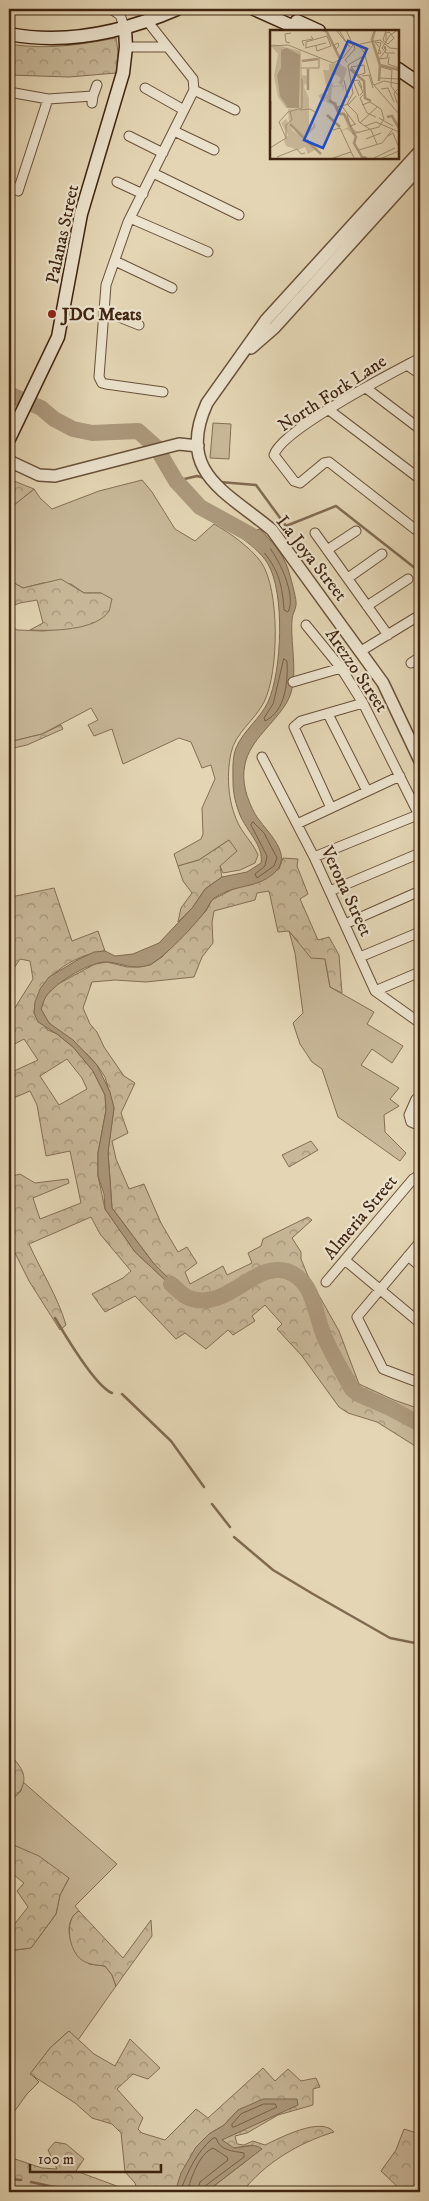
<svg xmlns="http://www.w3.org/2000/svg" width="429" height="2201" viewBox="0 0 429 2201" font-family="'IM FELL DW Pica',serif">
<style>
.grass{fill:#c8b899;stroke:#846e54}
.forest{fill:url(#forest-crowns);stroke:#846e54;fill-rule:evenodd}
.water{fill:#ac997d;stroke:#806a51}
.lines{fill:none;stroke-linecap:round;stroke-linejoin:round}
.shore{stroke:#765e46;stroke-width:1}
.stream{stroke:#806a51;stroke-width:2.5}
.river{stroke:#ac997d;stroke-width:16}
.minor-casing{stroke:#685039;stroke-width:11}
.tertiary-casing{stroke:#685039;stroke-width:14}
.secondary-casing{stroke:#3f2410;stroke-width:15}
.minor{stroke:#ede4cf;stroke-width:9}
.tertiary{stroke:#ede4cf;stroke-width:11}
.secondary{stroke:#ede4cf;stroke-width:12}
.poi-dot{fill:#8f2418;stroke:#ede4cf;stroke-width:2}
.labels{text-anchor:middle;stroke-width:4.5;stroke-linejoin:round;paint-order:stroke}
.street-label{font-size:18px;fill:#3f2410;stroke:#ede4cf}
.poi-label{font-size:18px;font-weight:bold;fill:#3f2410;stroke:#ede4cf;text-anchor:start}
.inset-river{fill:none;stroke:#ac997d;stroke-width:2.5}
.inset-road{fill:none;stroke:#a28f73;stroke-width:1}
.view{fill:#1d4ed8;fill-opacity:0.15;stroke:#1d4ed8;stroke-width:2.5}
.inset-edge{fill:none;stroke:#3f2410;stroke-width:2.5}
</style>
<defs>
<pattern id="forest-crowns" width="20" height="18" patternUnits="userSpaceOnUse" patternTransform="scale(1.25)"><rect width="20" height="18" fill="#c8b899"/><path d="M2 6a3 3 0 1 1 6 0M12 15a3 3 0 1 1 6 0" fill="none" stroke="#a4957b"/></pattern>
</defs>
<rect width="100%" height="100%" fill="#e4d6b5"/>
<filter id="stains"><feTurbulence type="fractalNoise" baseFrequency=".004" numOctaves="4"/><feColorMatrix values="0 0 0 0 .2 0 0 0 0 .09 0 0 0 0 .02 0 0 0 .5 -.17"/></filter>
<radialGradient id="worn" r=".72"><stop offset=".6" stop-color="#630" stop-opacity="0"/><stop offset="1" stop-color="#630" stop-opacity=".3"/></radialGradient>
<path class="grass" d="M213 423 231 424 229 459 210 458Z
M142 480 152 492 175 529 195 541 214 524C230 533 250 547 261 562 280 589 279 673 264 702 255 720 235 733 231 753 226 777 228 805 240 827 246 837 254 845 258 855L255 863 240 870 223 873 220 866 229 840 199 860 178 866 174 854 201 839 203 834 202 808 215 779 211 765 202 768 191 742 179 738 123 764 112 729 94 736 88 725 98 720 91 708 42 734 9 742V625L17 630 44 631 64 628 101 593H84L71 584 43 583 23 588 9 580V509L34 489 40 498 52 509 99 491Z
M289 931 297 941 325 959 330 987 374 1012 367 1024 403 1046 392 1063 372 1049 361 1065 399 1088 390 1099 399 1106 384 1115 385 1132 406 1153 400 1161 338 1117 322 1069 312 1062 300 1044 293 1023 303 1013 295 953Z
M23 1782 117 1864 75 1906 79 1911C66 1918 67 1938 75 1949 79 1955 84 1959 89 1964L105 1966 112 1975 116 1986 78 2040 69 2031 50 2048 31 2074 39 2082 27 2094 9 2119V1944L15 1950 31 1948 56 1914 60 1895 69 1878 9 1843V1803L21 1791Z"/>
<path class="forest" d="M405 9H420V23Z
M116 38 118 52 116 73 69 77 9 75V44C46 50 79 45 116 38Z
M9 479 34 489 9 509Z
M61 579 84 593H101L112 599C111 603 110 608 109 611 96 631 51 631 30 630L43 623 37 600 20 603 9 607V580L23 588Z
M61 725 63 729 27 745 9 749V742L42 734Z
M229 840 237 851 220 866 222 877 205 889 193 907 178 922 181 908 192 893 183 881 178 866 199 860Z
M283 858 298 859 297 866 308 894 300 899 318 940 329 937 339 955 342 993 330 987 325 959 311 958 289 931 278 932 269 891 257 893 255 900 214 911 212 922 213 943 202 957 194 977 146 982 115 980 92 982 83 1008 90 1024 97 1032 104 1047 124 1076 135 1083 121 1113 128 1133 112 1141 116 1159 129 1189 144 1184 161 1223 178 1252 187 1247 197 1263 185 1272 190 1284 223 1266 227 1275 252 1263 248 1253 261 1246 263 1239 308 1217 312 1220 292 1238 301 1252V1259L308 1276 339 1331 359 1384 394 1400 420 1409V1449L377 1422 348 1413 339 1407 302 1356 277 1329 282 1324 265 1305 252 1316 255 1321 233 1335 228 1330 206 1349 185 1333 176 1339 135 1296 105 1312 92 1294 123 1278 131 1271 100 1234 91 1217 29 1244C41 1271 58 1297 66 1325L60 1330 29 1281 14 1251 9 1252V1177L20 1174 35 1183 68 1179 69 1183 33 1198 40 1219 81 1203 70 1151 46 1156 37 1105 30 1091 9 1100V1063L14 1071 38 1060 24 1039 9 1047V1037L15 1032 11 1014 33 979 30 961 20 959 9 976V886L11 897 54 888 72 941 98 931 105 951C72 955 37 978 34 1013L48 1030 57 1034 73 1047 93 1071 105 1095 106 1110 98 1153V1176L105 1209 135 1252 179 1293 177 1287 154 1264 112 1208 108 1152 114 1108 105 1077 97 1065 88 1055 49 1023 41 1009 45 997 56 985 95 964 107 962 127 967H139L150 965 162 957 206 911 212 900 237 887 249 885 279 869ZM67 1059 82 1078 87 1089 59 1105 40 1076Z
M311 1141 318 1150 289 1167 282 1155Z
M9 1754C19 1764 30 1776 20 1791 17 1796 12 1799 9 1803Z
M9 1843 39 1856 69 1878 60 1895 56 1914 31 1948 15 1950 9 1944V1931L28 1907 17 1891 24 1883 9 1871Z
M79 1911 123 1958 151 1920 152 1936 116 1986 112 1975 105 1966C97 1965 89 1965 82 1960 69 1952 63 1919 79 1911Z
M69 2031 94 2054 115 2066 130 2039 160 2068 148 2079 133 2074 117 2089 143 2118 138 2129 142 2133 165 2140 196 2109 208 2118 263 2068 275 2081 288 2069 301 2081 316 2078 320 2087 313 2089V2105L278 2115 247 2133 235 2136 237 2144 244 2145 253 2141 265 2145C280 2138 321 2116 334 2132 298 2143 265 2163 242 2192H206L245 2162 253 2145 233 2148 221 2140 298 2104 238 2110 224 2125 209 2134 175 2192H138L135 2183 125 2172 121 2133 112 2124 92 2118 75 2103 30 2074 50 2048Z
M404 2129 420 2134V2192H403L381 2171 396 2150Z
M55 2142 66 2144 84 2159 76 2171 133 2192H50L32 2188 26 2192H9V2157L42 2168 57 2169 48 2150Z"/>
<path class="water" d="M260 529C271 541 283 553 288 569 290 575 296 597 296 602 297 608 292 614 292 620 290 646 300 679 287 702 275 723 250 740 245 764 241 782 247 799 255 814 266 832 296 855 273 874 256 889 234 884 214 898 210 901 209 906 206 910 197 923 163 959 149 965 134 970 123 964 109 962 92 960 57 982 47 995 44 999 43 1004 41 1009L49 1023 73 1040 97 1065 110 1092 114 1108 108 1152 112 1208 154 1264 189 1298 179 1293 135 1252 105 1209 104 1194 98 1176V1153L106 1110 105 1095 93 1071 73 1047 57 1034 38 1022 34 1013 35 1002 40 989 49 977 79 959 94 952 105 951 115 956 133 954 159 943 193 907 205 889 222 877 247 872 261 863C264 846 246 830 240 815 236 805 233 794 233 782 233 772 232 758 236 748 243 731 260 719 268 702 282 671 285 593 268 564 261 552 249 544 238 535Z
M263 2099H297L298 2105 222 2140 234 2148C243 2148 255 2142 262 2149L206 2192H175L181 2173 196 2147 209 2134 224 2125 238 2110Z"/>
<g class="lines">
<path class="shore" d="M257 535C274 545 298 594 288 612L284 610C282 577 275 563 252 539L253 537Z
M284 659 287 661C288 681 286 711 265 721L264 718 273 704Z
M253 822 264 833 277 858 274 866 257 878 255 874 265 866 267 856 251 825Z
M264 2104H275L277 2107 234 2127H232V2124L241 2114Z
M180 2192C188 2171 196 2153 213 2138H216C220 2151 233 2151 244 2153V2157L205 2186 203 2192
M187 2192C191 2178 199 2154 213 2148L227 2157 228 2160 200 2182 197 2192"/>
<path class="stream" d="M176 481 197 476 205 478
M220 482 256 485 286 526 336 506 420 572
M55 1318C65 1335 95 1386 112 1393
M122 1394 171 1441 204 1487
M212 1504 230 1527
M234 1537 273 1570 313 1594 390 1638 420 1644
M9 2179 21 2180
M31 2182 77 2192"/>
<path class="river" d="M9 394 41 408 54 419 73 429 92 433 138 431 156 447 176 481 200 507 251 535 263 545
M171 1284C176 1288 183 1296 189 1298 227 1312 253 1262 286 1271 315 1280 314 1314 325 1338 332 1355 343 1372 352 1389L358 1394 390 1408 420 1424"/>
<defs>
<path id="minor" d="M111 9 120 15
M120 9V15L125 29
M148 22 193 79 194 90 128 222 106 285 99 377 102 383 106 384 163 392
M126 47H167
M145 88 184 110
M194 90 235 110
M9 92 48 99 93 96 92 103
M93 96 97 85
M174 131 214 150
M129 136 163 153
M153 173 239 215
M117 182 143 194
M9 184 18 191 48 99
M130 218 208 252
M115 261 172 288
M104 311 139 325
M420 358C392 373 282 429 274 455L294 481 300 483 324 463 329 462 420 533
M407 365 420 374
M366 388 420 429
M329 410 420 479
M315 533 388 635
M327 550 356 531
M348 578 382 554
M367 606 408 579
M306 625 341 668 363 703 419 815
M361 651 420 615
M411 663 420 657
M293 682 341 668
M328 714 367 791
M262 757 314 857 375 991 420 1023
M331 808 294 727 301 721 363 703
M297 824 400 776
M314 857 420 814
M330 891 420 853
M345 924 420 891
M360 957 420 932
M375 991 420 972
M416 1099 409 1115 411 1122 420 1126
M420 1242 357 1317 383 1369 420 1383
M408 1256 420 1266
M346 1261 420 1323
M326 1282 413 1179 420 1175"/>
<path id="tertiary" d="M420 151 266 320 207 403C175 473 227 492 272 530L383 683 420 761
M251 348 274 328 420 167
M9 461 39 475 55 476 179 444 198 446"/>
<path id="secondary" d="M254 9 303 31
M297 21 319 31
M9 34C66 45 124 32 177 9
M398 69 420 84
M9 439 58 337 81 214 123 73 126 47 125 29"/>
</defs>
<use href="#minor" class="minor-casing"/>
<use href="#tertiary" class="tertiary-casing"/>
<use href="#secondary" class="secondary-casing"/>
<use href="#minor" class="minor"/>
<use href="#tertiary" class="tertiary"/>
<use href="#secondary" class="secondary"/>
</g>
<circle class="poi-dot" cx="52" cy="314" r="5"/>
<g class="labels">
<g class="street-label">
<text transform="translate(62 234) rotate(-78)" y="6">Palanas Street</text>
<text transform="translate(332 393) rotate(-33)" y="6">North Fork Lane</text>
<text transform="translate(312 558) rotate(52)" y="6">La Joya Street</text>
<text transform="translate(357 670) rotate(56)" y="6">Arezzo Street</text>
<text transform="translate(347 891) rotate(65)" y="6">Verona Street</text>
<text transform="translate(360 1217) rotate(-50)" y="6">Almeria Street</text>
</g>
<g class="poi-label">
<text x="62" y="320">JDC Meats</text>
</g>
</g>
<g transform="translate(270 30)">
<rect width="129" height="129" fill="#e4d6b5"/>
<path d="M59 34 69 33 77 39 72 55 68 53 71 48 59 40ZM31 48 36 51 34 57 39 68V98L43 97V91L46 97 32 110 48 118 38 124 35 117 28 120 16 116 14 110 18 105 11 93 16 89 23 101 32 106 19 93 18 79H29Z" fill="#c8b899"/>
<path d="M3 14 31 21 32 45 38 46 37 56 32 47 28 79 16 78 8 67 4 46 8 24 2 17ZM53 40H62L66 45 61 46 63 56 74 55 73 62 72 56 62 57 61 72H67L66 80 73 82 79 97 89 102 81 103 77 99 69 102 78 97 73 84 68 85 63 75 56 72 57 67 54 72 48 66 54 62 58 65Z" fill="#c8b899"/>
<path d="M17 18 30 25 29 78H18L10 66 7 45 11 38V20Z" fill="#ac997d"/>
<path class="inset-river" d="M53 0 57 2 70 29M105 0 102 10 110 35 109 51M32 31 48 29M110 35 129 40M80 39 94 51 95 68 101 71M38 60V39M59 70 65 74 69 84H74L86 107 84 113 92 127 97 128M57 85 70 97M117 87 122 86 129 98M20 94 35 109M36 110 51 124"/>
<path class="inset-road" d="M66 0 80 17M69 0 76 12 88 15 94 22 103 54 129 84M76 0 83 15M116 10V3L119 2 124 8 118 14 113 10 116 0M20 13 16 12 15 4 21 3M68 13 69 16 66 19 64 15ZM90 14 110 10 120 18 129 19M0 16 18 15 63 33 73 28 83 15M34 16 32 11 43 9 41 6M109 17 105 12 111 13 108 24 111 23 109 19M35 18 56 13M36 18V12L57 6 61 16 47 21 46 16M116 20 115 16 114 18 116 20 109 29 117 28 118 24M125 23H116L112 18 120 5 128 0M95 25 78 35 83 63 77 74 87 84 89 92 101 100M119 27 118 34 129 38M77 32 75 30 85 19 84 15M94 35 95 43 89 45 81 37ZM111 37 122 40 121 56 129 67M31 38H49V28M92 46 99 45 103 58M110 48 129 49M74 50 78 68M88 52 93 62 90 65M104 55 114 51 129 54M111 59 118 58 124 72M93 65 90 68 97 83 106 87M89 66 83 51 89 50 92 58M1 71V99M127 73 124 63 129 58M71 75 85 94M92 75 100 72 111 79 114 89M30 80 40 79 45 82M71 80 67 77 79 74 86 66M77 84 80 96 86 94M109 88 123 96M90 93 108 76M95 96 106 92 129 102M63 100 70 98 84 128M101 100 107 114M82 104 109 97 114 89M118 106 123 103 129 118M16 109V95L22 90 20 81M96 109 111 103M0 118 16 108 9 92 18 82 32 78V48M89 120 112 113 123 99M7 127 27 119 31 124 35 123M63 128 81 122M104 128 125 118M112 128 129 121"/>
<path class="view" d="M78 11 97 19 53 118 34 110Z"/>
<rect width="129" height="129" class="inset-edge"/>
</g>
<rect width="429" height="2201" fill="none" stroke="#e4d6b5" stroke-width="30"/>
<rect x="10" y="10" width="409" height="2181" fill="none" stroke="#3f2410" stroke-width="2.5"/>
<rect x="15" y="15" width="399" height="2171" fill="none" stroke="#3f2410"/>
<path d="M30 2164v8h131v-8" fill="none" stroke="#3f2410" stroke-width="2.5"/>
<text x="38" y="2164" font-size="15" fill="#3f2410" stroke="#ede4cf" stroke-width="4" paint-order="stroke">100 m</text>
<rect width="100%" height="100%" filter="url(#stains)"/>
<rect width="100%" height="100%" fill="url(#worn)"/>
</svg>
